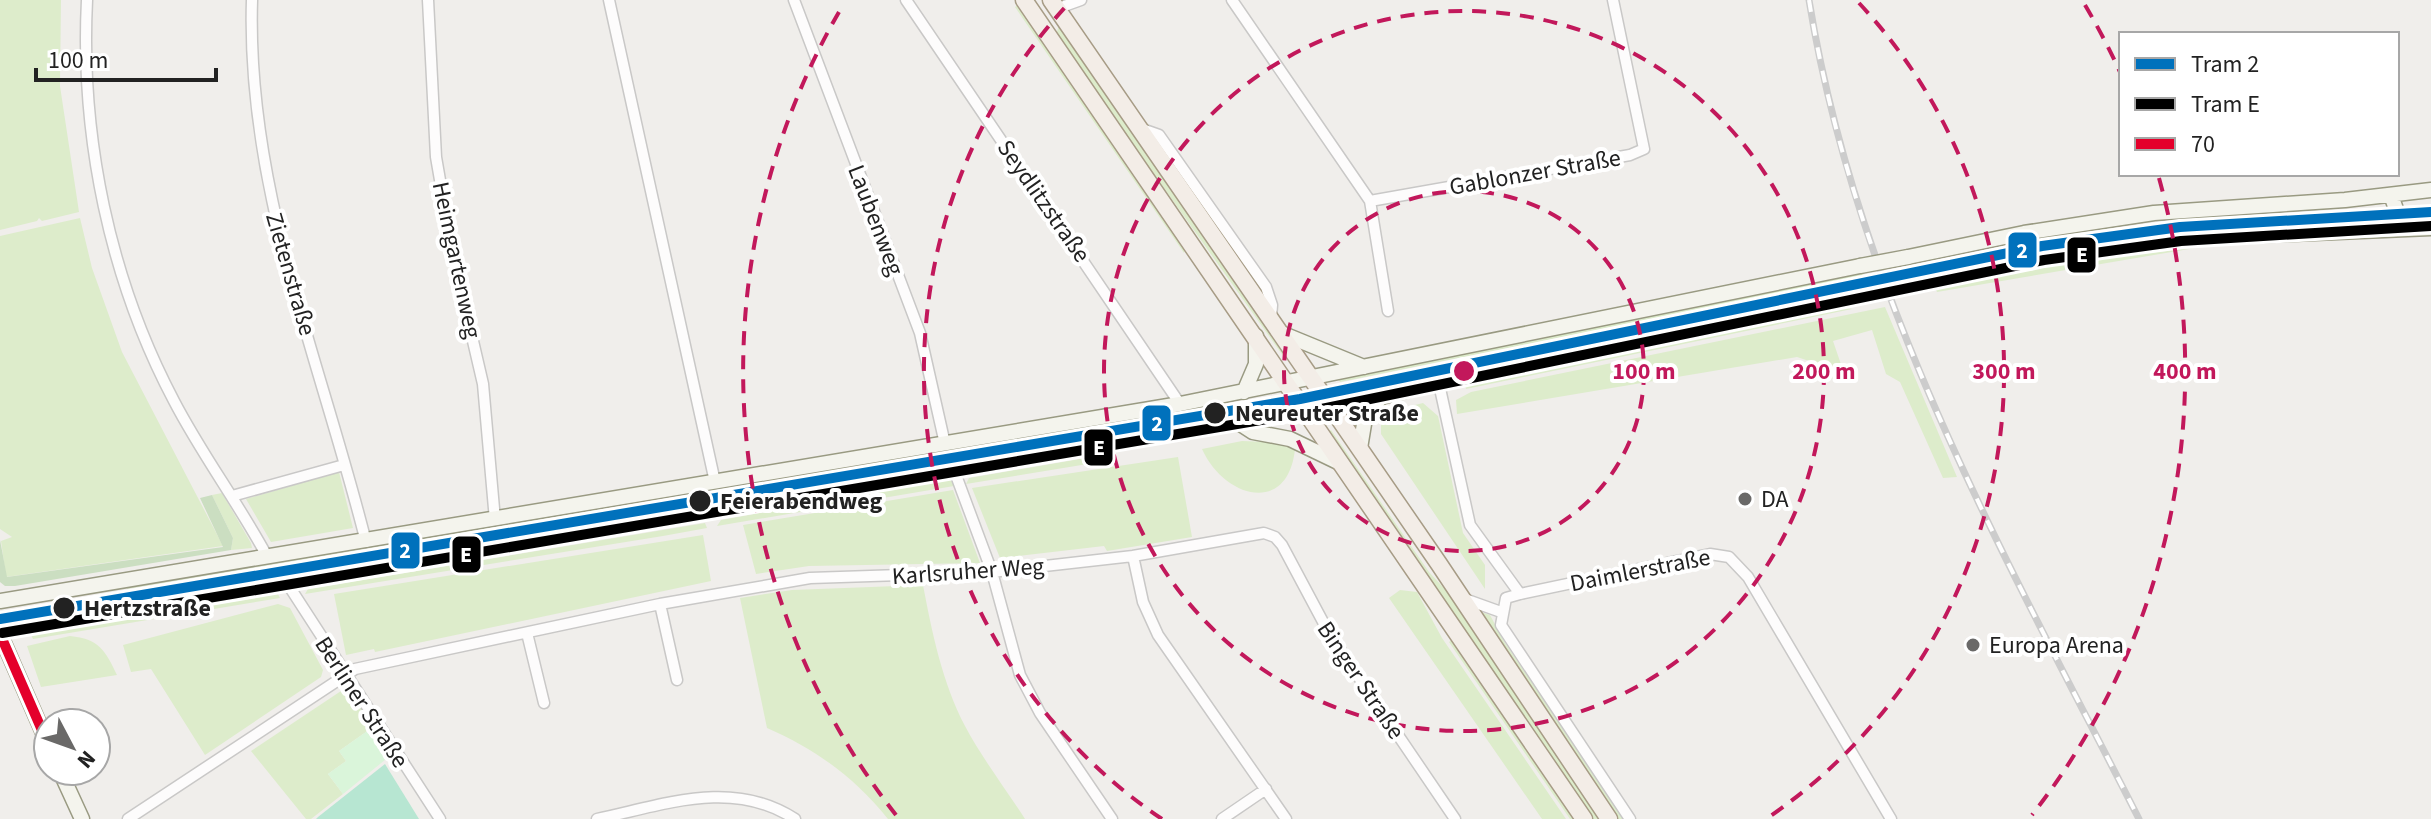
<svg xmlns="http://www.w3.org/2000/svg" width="2431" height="819" viewBox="0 0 2431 819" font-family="'Source Sans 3',sans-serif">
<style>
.grass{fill:#ddeccb}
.forest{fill:#cbdec1}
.park{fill:#daf5da}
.pitch{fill:#b7e6d2}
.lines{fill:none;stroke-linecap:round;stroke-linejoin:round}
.street-casing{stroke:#c9c8c7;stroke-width:13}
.secondary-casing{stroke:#999a82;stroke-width:17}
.primary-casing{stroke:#a79c86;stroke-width:19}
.street{stroke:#fdfcfc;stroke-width:10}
.secondary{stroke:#f4f4ed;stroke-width:14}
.primary{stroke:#f3ede7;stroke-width:16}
.rail-casing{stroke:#ccc;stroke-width:7}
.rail{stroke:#fff;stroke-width:4;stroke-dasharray:12;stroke-linecap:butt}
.secondary-bridge-casing{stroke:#999a82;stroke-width:17;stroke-linecap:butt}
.secondary-bridge{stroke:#f4f4ed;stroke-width:14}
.bus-1-casing{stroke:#fff;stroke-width:16}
.bus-1{stroke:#e4002b;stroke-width:10}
.tram-1-casing{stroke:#fff;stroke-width:16}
.tram-2-casing{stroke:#fff;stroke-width:16}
.tram-1{stroke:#0071bc;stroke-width:10}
.tram-2{stroke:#000;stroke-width:10}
.ring{fill:none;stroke:#c2185b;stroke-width:4;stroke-dasharray:14 10}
.stop-dot{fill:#222;stroke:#fff;stroke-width:3}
.poi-dot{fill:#6a6968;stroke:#fff;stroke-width:3}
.labels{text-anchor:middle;stroke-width:8;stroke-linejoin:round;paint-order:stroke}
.street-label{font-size:24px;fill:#222;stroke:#fff}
.stop-label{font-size:24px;font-weight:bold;fill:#222;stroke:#fff;text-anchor:start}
.poi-label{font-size:24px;fill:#222;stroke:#fff;text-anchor:start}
.centre{fill:#c2185b;stroke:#fff;stroke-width:4}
.ring-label{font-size:24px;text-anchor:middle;font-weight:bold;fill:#c2185b;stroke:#fff;stroke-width:8;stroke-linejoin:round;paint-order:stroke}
.line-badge{stroke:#fff;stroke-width:3}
.badge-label{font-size:22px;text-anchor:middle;font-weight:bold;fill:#fff}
</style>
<rect width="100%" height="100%" fill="#f0eeeb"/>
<path class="grass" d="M0 0H61L60 86 79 212 42 221 39 218 37 221 0 230Z
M1018 5 1185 249 1184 253 1015 7Z
M1059 24 1288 358 1286 360 1056 36Z
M80 218 92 268 122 352 223 546 6 577 1 541 12 537 0 529V236Z
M2195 248 1937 292 1935 288 2074 261Z
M1862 272 1864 276 1340 382 1338 379Z
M1867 286 1352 399 1347 392Z
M1843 307 1852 309 1466 389 1465 385Z
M1885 307 1957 477 1943 478 1900 382 1886 374 1872 330 1833 341 1845 376 1829 380 1809 361 1797 357 1457 414 1456 400 1471 392Z
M1423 403 1438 416 1463 533 1485 565V589L1381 434V423L1387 412Z
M1331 430 1429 572 1453 598 1602 819H1593L1328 432Z
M1242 441 1269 442 1295 449C1288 516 1224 498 1202 449Z
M1103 455 1106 461 966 484 969 478Z
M1178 457 1192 537 1107 551 1104 546 1000 558 972 488Z
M339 472 353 528 271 542 246 499Z
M950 479 954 486 717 526 721 520Z
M696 490 697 493 127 589V586Z
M953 490 980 563 809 566 756 574 743 525Z
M222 493 251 543 252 548 231 550 233 538 212 495Z
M705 523 707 528 663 536 305 594 308 589Z
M703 535 711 581 375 652 374 649 346 655 334 594Z
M923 585C932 632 942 682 965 726 982 758 1005 788 1025 819H888C854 777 817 750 767 728L740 598 792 590Z
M1400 590 1417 592 1442 638 1566 819H1542L1389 598Z
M278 594 280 598 33 639 31 635Z
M278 604 290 608 323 670 321 677 205 755 151 669 131 672 123 645Z
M1478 611 1490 615 1505 643 1625 819H1618Z
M70 636C99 639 105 650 117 675L41 687 27 646Z
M1453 639 1576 819H1570L1449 642Z
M347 687 373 727 339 751 346 761 328 774 343 794 311 819H306L251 751Z"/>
<path class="forest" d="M212 495 233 538 231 550 15 586H5L0 582V540L7 577 223 547 200 498Z"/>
<path class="park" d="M373 727 391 755 343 794 328 774 346 761 339 751Z"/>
<path class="pitch" d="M385 764 419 819H316L318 817Z"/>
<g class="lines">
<defs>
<path id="street" d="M87 0C80 137 110 280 174 401 202 455 239 504 268 558
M252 0C246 188 321 362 366 542
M428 0 436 157 453 255 483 384 495 520
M609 0 715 482
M794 0 920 333 945 444
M906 0 1180 404
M1232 0 1370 201 1630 155 1644 149 1613 0
M1056 9 1081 0
M1142 129 1159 135 1266 287 1272 305 1271 318
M1370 201 1388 311
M1439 384 1470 525 1520 594 1710 554 1729 557 1748 577 1891 819
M954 470 992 572 1020 675 1040 713 1112 819
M232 496 344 465
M1133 556 1143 602 1158 635 1286 819
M287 583 440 819
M1520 594 1506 598 1501 625 1630 819
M1462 598 1501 612
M660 604 677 680
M527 633 544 703
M128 819 355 669 660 604 810 578 992 572 1133 556 1264 533 1275 537 1282 545 1330 635 1455 819
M597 819C664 805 732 778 795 819
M1222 819 1266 789"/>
<path id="secondary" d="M2391 195 2403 229
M1908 257 2024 233 2154 213 2345 200 2431 190
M1918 282 2035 258 2173 239 2431 228
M1281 333 1364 367
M1244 392 1256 364V336
M1236 421 1253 432 1290 439 1342 464
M1360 448 1365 418 1381 397
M0 601 1180 404 1860 266
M0 629 1381 397 1476 373 1868 292
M0 634 48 744
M60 771 82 819"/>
<path id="primary" d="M1024 0 1584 819
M1051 0 1439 564 1609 819"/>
</defs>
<use href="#street" class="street-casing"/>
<use href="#secondary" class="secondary-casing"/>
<use href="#primary" class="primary-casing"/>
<use href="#street" class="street"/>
<use href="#secondary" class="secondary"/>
<use href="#primary" class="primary"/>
<defs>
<path id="rail" d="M1809 0C1857 298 2004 554 2139 819"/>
</defs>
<use href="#rail" class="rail-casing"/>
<use href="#rail" class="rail"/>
<defs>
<path id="secondary-bridge" d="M1860 266 1908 257
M1868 292 1918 282"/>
</defs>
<use href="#secondary-bridge" class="secondary-bridge-casing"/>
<use href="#secondary-bridge" class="secondary-bridge"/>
<defs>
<path id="bus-1" d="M0 634 48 744"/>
</defs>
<use href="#bus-1" class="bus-1-casing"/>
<use href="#bus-1" class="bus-1"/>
<defs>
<path id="tram-1" d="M0 619 1300 399 2042 246 2180 227 2431 212"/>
<path id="tram-2" d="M2 633 1302 413 2044 260 2181 241 2431 226"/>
</defs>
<use href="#tram-1" class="tram-1-casing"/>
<use href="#tram-2" class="tram-2-casing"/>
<use href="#tram-1" class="tram-1"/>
<use href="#tram-2" class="tram-2"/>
</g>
<g class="ring">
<circle cx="1464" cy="371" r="180"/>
<circle cx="1464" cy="371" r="360"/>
<path d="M1162 819A540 540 0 0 1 1069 3M1859 3A540 540 0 0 1 1766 819"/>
<path d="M896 815A721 721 0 0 1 843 5M2085 5A721 721 0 0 1 2120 72M2159 178A721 721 0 0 1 2032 815"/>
</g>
<g class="stop-dot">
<circle cx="1215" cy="413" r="12"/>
<circle cx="700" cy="501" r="12"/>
<circle cx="64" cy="608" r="12"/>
</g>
<g class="poi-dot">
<circle cx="1745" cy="499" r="8"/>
<circle cx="1973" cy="645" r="8"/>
</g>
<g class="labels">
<g class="street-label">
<text transform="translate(1535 172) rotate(-10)" y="8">Gablonzer Straße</text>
<text transform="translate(1044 201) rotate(55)" y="8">Seydlitzstraße</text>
<text transform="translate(876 220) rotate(69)" y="8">Laubenweg</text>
<text transform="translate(457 260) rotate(78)" y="8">Heimgartenweg</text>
<text transform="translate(291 274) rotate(74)" y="8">Zietenstraße</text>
<text transform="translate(1640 570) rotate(-11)" y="8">Daimlerstraße</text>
<text transform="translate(968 571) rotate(-4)" y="8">Karlsruher Weg</text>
<text transform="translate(1361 680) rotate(56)" y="8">Binger Straße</text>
<text transform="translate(362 702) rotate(57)" y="8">Berliner Straße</text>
</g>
<g class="stop-label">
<text x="1235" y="421">Neureuter Straße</text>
<text x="720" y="509">Feierabendweg</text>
<text x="84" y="616">Hertzstraße</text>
</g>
<g class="poi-label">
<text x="1761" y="507">DA</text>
<text x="1989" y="653">Europa Arena</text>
</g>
</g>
<circle cx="1464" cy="371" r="12" class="centre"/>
<g class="ring-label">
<text x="1644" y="379">100 m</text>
<text x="1824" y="379">200 m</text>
<text x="2004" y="379">300 m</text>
<text x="2185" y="379">400 m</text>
</g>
<g class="line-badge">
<rect x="2007" y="231" width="31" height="38" rx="8" fill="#0071bc"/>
<rect x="2066" y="236" width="31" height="38" rx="8" fill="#000"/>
<rect x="1141" y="404" width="31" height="38" rx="8" fill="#0071bc"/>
<rect x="1083" y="428" width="31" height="39" rx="8" fill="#000"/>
<rect x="390" y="531" width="31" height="39" rx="8" fill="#0071bc"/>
<rect x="451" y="535" width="31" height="39" rx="8" fill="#000"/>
</g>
<g class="badge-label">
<text x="2022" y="258">2</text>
<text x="2082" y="262">E</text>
<text x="1157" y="431">2</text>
<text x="1099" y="455">E</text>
<text x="405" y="558">2</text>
<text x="466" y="562">E</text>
</g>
<rect x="2119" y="32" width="280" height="144" fill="#ffffff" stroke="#a7a7a7" stroke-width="2"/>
<rect x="2135" y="58" width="40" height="12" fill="#0071bc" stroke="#a7a7a7" stroke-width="2"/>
<text x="2191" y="72" font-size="24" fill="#222222">Tram 2</text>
<rect x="2135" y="98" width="40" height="12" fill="#000000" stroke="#a7a7a7" stroke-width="2"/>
<text x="2191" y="112" font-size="24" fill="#222222">Tram E</text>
<rect x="2135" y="138" width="40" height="12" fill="#e4002b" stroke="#a7a7a7" stroke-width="2"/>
<text x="2191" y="152" font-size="24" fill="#222222">70</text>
<g transform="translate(72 747) rotate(131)"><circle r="38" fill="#ffffff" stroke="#a7a7a7" stroke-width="2"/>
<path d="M0-6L14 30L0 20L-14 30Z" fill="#6a6968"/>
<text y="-12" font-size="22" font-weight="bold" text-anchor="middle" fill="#222222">N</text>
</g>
<path d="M36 68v12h180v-12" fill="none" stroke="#222222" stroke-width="4"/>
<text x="48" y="68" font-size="24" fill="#222222" stroke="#ffffff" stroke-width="6" paint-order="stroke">100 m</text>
</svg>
